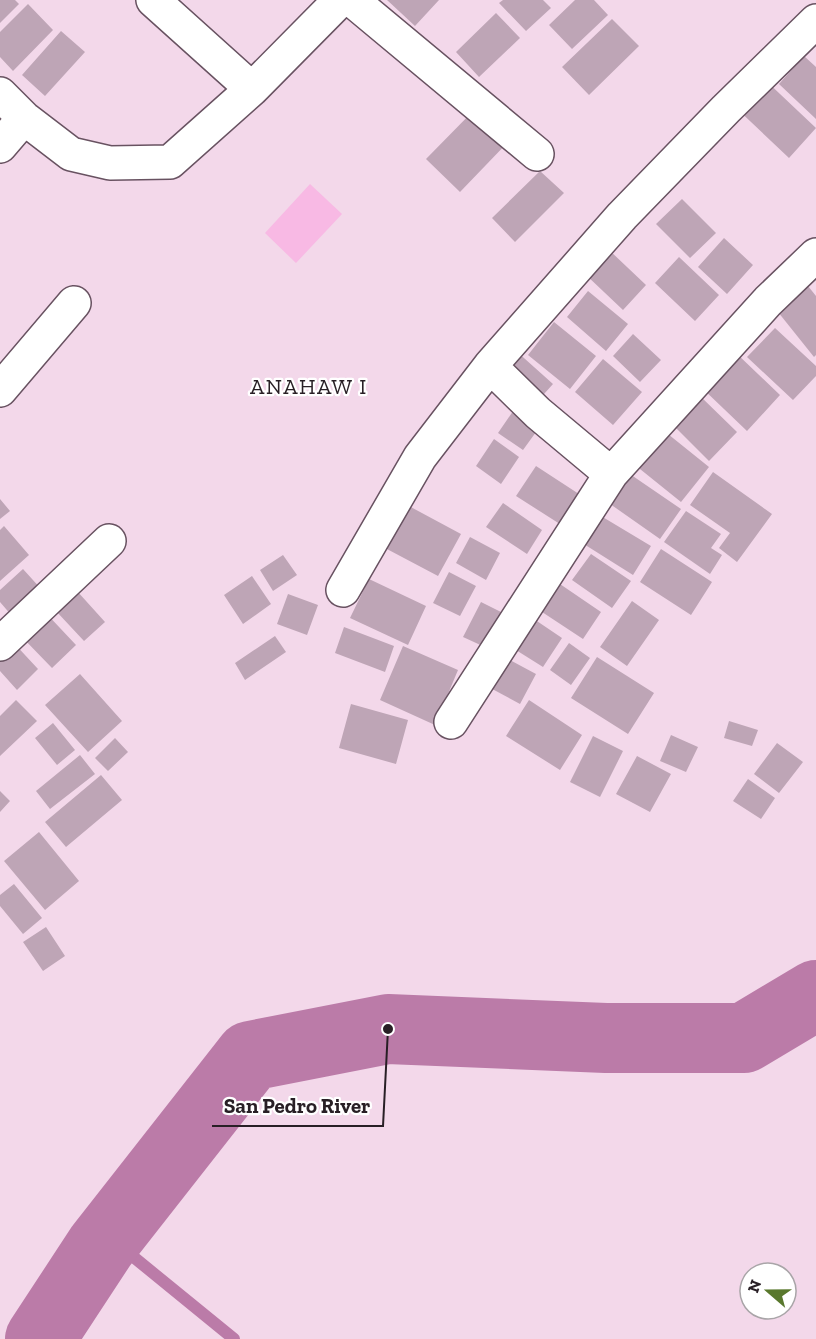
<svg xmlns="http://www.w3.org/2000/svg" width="816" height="1339" viewBox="0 0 816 1339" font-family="'Zilla Slab',serif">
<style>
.green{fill:#f8b9e4}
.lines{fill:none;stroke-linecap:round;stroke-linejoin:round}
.stream{stroke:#bb7ba8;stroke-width:12}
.river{stroke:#bb7ba8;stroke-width:70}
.building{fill:#bea5b6}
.minor-casing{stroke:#685261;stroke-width:36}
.minor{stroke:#fff;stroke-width:33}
.labels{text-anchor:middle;stroke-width:4.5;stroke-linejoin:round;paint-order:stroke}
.quarter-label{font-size:22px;letter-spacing:1.5px;fill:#281f25;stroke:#fff}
.leader{fill:none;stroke:#281f25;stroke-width:2}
.callout-dot{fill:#281f25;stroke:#fff;stroke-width:2}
.callout-label{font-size:21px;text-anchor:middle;font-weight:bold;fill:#281f25;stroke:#fff;stroke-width:4.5;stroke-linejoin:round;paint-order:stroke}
</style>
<rect width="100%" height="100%" fill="#f3d8ea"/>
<path class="green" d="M310 184 342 214 296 263 265 233Z"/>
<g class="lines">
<path class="stream" d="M109 1237 234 1339"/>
<path class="river" d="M40 1339 101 1246 250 1056 388 1029 606 1038H744L816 995"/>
</g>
<path class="building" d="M0 0H15L19 4 0 23Z
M387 0H439L415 26Z
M503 0H543L551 8 526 31 499 3Z
M575 0H594L608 15 572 49 549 25Z
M28 4 53 30 13 71 0 57V32Z
M496 13 520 38 479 77 456 52Z
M612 19 639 46 589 95 562 67Z
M61 31 85 52 45 96 22 75Z
M804 56 816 67V119L779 84Z
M760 75 816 128 789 158 733 105Z
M478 106 511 139 460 192 426 159Z
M540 171 564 193 515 242 492 218Z
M682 199 716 233 690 258 656 224Z
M724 238 753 265 727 294 698 267Z
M608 249 646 285 623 310 585 274Z
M679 257 719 295 695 321 655 283Z
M808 286 816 296V355L814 357 778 312Z
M588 291 628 324 606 351 567 317Z
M554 322 596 356 570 389 528 355Z
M775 328 816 366V376L793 400 747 357Z
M633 334 661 360 640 382 613 356Z
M515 350 553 384 535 404 497 371Z
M735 352 780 395 747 431 701 387Z
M603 359 642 392 613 425 575 392Z
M698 394 737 432 709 461 670 422Z
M518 404 544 421 523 450 498 433Z
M663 430 709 467 681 502 635 465Z
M494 439 519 457 501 484 476 466Z
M536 466 582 496 563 526 516 496Z
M624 470 681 509 660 539 603 499Z
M713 472 772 514 737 562 719 548 730 533 690 505Z
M0 499 10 511 0 519Z
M503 503 542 530 527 554 486 527Z
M407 505 461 534 438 576 385 548Z
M686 511 721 534 711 548 722 555 710 574 664 542Z
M596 513 651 546 633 575 579 541Z
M4 526 29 555 0 581V530Z
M470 537 500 553 486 580 456 563Z
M661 549 712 582 691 615 640 582Z
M591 554 631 581 612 608 572 580Z
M283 555 297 575 273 591 260 570Z
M23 569 42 590 12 616 0 602V590Z
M449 572 476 586 460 616 433 603Z
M252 576 271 604 243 624 224 595Z
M369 579 426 606 408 645 350 618Z
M557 582 601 612 583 639 539 610Z
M77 591 105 622 84 641 56 611Z
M288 594 318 605 307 635 277 624Z
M632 601 659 620 627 666 600 647Z
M481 602 505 614 487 648 463 637Z
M44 611 76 645 52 668 20 635Z
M525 613 562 638 543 667 505 643Z
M344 627 394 646 385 672 335 653Z
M275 636 286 652 245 680 235 663Z
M12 641 38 669 17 690 0 671V652Z
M569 643 590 658 571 685 550 670Z
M403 646 458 670 435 725 380 700Z
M497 653 536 674 520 704 481 683Z
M597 657 654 693 628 734 571 698Z
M80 674 122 721 88 752 45 705Z
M16 700 37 721 0 756V716Z
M529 700 582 735 560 770 506 736Z
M351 704 408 720 396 764 339 748Z
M729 721 758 730 752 746 724 738Z
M53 723 75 750 57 765 35 738Z
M671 735 698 747 686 772 660 761Z
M593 736 623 751 600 797 570 782Z
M115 738 128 752 108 771 95 758Z
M777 743 803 762 779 793 754 774Z
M80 755 95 774 50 809 36 791Z
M637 756 671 774 650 812 616 794Z
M101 775 122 800 66 847 45 822Z
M748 779 775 798 761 819 733 801Z
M0 791 10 801 0 812Z
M39 832 79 881 45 910 4 861Z
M14 884 42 918 23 934 0 906V895Z
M46 927 65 956 43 971 23 942Z"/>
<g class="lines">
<defs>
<path id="minor" d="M153 0 252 89
M352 0 537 154
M0 94 24 118 71 154 110 163 170 162 252 89 340 0
M0 146 24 118
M490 366 538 413 611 474 768 301 816 255
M0 390 74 303
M343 590 420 457 490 366 622 216 726 109 816 21
M0 644 109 541
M451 722 611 474"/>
</defs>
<use href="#minor" class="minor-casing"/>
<use href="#minor" class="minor"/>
</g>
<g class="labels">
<g class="quarter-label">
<text x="309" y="394">ANAHAW I</text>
</g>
</g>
<path class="leader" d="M388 1029L383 1126H212"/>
<circle class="callout-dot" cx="388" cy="1029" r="6"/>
<g class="callout-label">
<text x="297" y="1113">San Pedro River</text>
</g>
<g transform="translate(768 1291) rotate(290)"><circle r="28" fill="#ffffff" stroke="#a9a5a8" stroke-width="1.5"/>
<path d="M0-4.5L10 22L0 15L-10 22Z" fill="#59782d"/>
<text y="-9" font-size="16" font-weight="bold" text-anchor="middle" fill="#281f25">N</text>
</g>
</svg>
